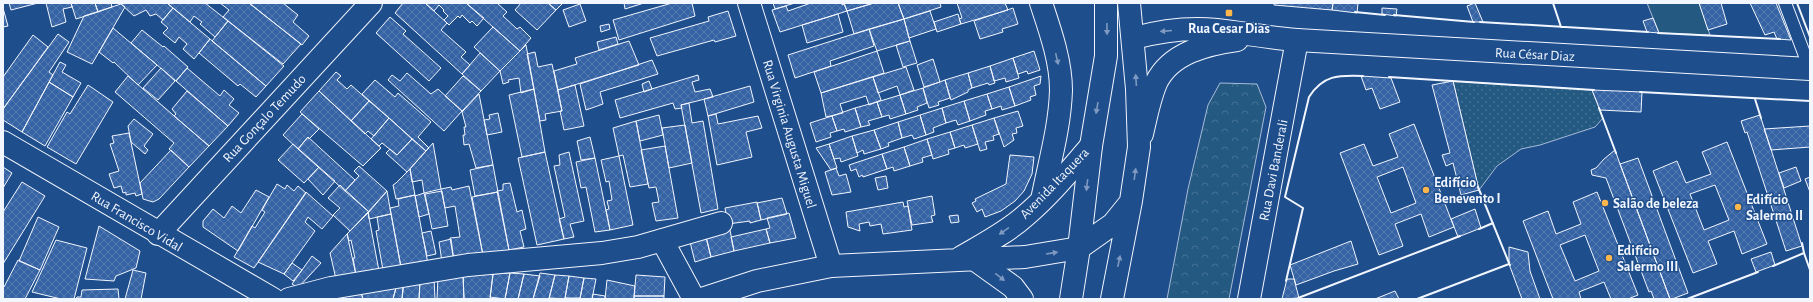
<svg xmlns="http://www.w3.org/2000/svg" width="1813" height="302" viewBox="0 0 1813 302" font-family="'Alegreya Sans',sans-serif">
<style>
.grass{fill:url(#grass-dots);stroke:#a8bbd7}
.forest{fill:url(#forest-crowns);stroke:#a8bbd7}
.pitch{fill:#245a82;stroke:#a8bbd7}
.building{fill:url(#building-cross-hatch);stroke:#f2f6ff;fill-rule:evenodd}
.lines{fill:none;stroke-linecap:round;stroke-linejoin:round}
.service-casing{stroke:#f2f6ff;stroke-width:14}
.minor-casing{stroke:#f2f6ff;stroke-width:24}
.tertiary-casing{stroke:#f2f6ff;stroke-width:24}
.primary-casing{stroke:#f2f6ff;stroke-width:24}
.service{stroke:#1f4e8c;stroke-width:12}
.minor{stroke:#1f4e8c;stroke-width:22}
.tertiary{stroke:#1f4e8c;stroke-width:22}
.primary{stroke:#1f4e8c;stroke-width:22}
.wall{stroke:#f2f6ff;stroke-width:2}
.oneway{fill:#7e9ac0}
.poi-dot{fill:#ffb74d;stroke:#1f4e8c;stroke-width:1.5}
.labels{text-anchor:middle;stroke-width:3;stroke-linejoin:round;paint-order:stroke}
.poi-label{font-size:14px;font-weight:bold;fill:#f2f6ff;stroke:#1f4e8c;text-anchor:start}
.street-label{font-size:14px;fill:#f2f6ff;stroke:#1f4e8c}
</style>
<defs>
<pattern id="grass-dots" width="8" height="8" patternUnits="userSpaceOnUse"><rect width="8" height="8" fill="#245a82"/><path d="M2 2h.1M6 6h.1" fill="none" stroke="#447295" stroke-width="1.8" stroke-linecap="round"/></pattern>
<pattern id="forest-crowns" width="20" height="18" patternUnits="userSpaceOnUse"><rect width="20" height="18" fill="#245a82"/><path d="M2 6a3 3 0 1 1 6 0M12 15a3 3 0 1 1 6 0" fill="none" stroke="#447295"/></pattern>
<pattern id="building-cross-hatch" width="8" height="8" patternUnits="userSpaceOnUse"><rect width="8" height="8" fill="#3563a3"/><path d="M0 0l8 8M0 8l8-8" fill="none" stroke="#537ab1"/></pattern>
</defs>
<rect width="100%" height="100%" fill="#1f4e8c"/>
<path class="grass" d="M1453 81 1592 90 1603 118 1595 127 1540 145 1521 149 1497 166 1479 190Z"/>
<path class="forest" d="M1220 83 1257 84 1266 107 1229 299H1167L1188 189 1208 105Z"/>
<path class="pitch" d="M1647 3H1699L1710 35 1659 33Z"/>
<path class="building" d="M9 3H38L11 10Z
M46 3H71L72 7 63 9 66 22 52 27Z
M71 3H95L98 12 76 19Z
M95 3H111L112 7 98 12Z
M125 3H167L173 8 163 20 156 14 150 16 146 10 134 16 121 4Z
M167 3H205L228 21 215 37 200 24 202 22 194 16 190 22Z
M220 3H249L301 44 283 64 223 17 229 10Z
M249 3H283L298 15 293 22 309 36 302 45Z
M403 3H425L447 23 441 30 466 52 461 57 470 65 462 74 395 13Z
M425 3H466L484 18 477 26 472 21 470 23 462 15 460 18 458 16 449 25 444 20 448 16 443 11 444 10 439 5 434 11Z
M466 3H497L507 12 503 16 517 29 520 27 531 38 520 51Z
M521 3H548L556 10 537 30 515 10Z
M548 3H563L556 10Z
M624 3H644L625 9Z
M672 3H692L695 16 619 40 613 20Z
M773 3H795L775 9Z
M811 3H842V5L844 4 847 11 780 32 772 10 786 6 788 11Z
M844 3H874L847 11Z
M874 3H898L904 19 854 34 847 11Z
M898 3H940L941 7 904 19Z
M957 3H1005L1008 10 961 24 959 19 962 18Z
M1274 3H1333L1332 10 1274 5Z
M1333 3H1358L1357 13 1332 10Z
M1475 3 1483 22H1473L1467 6Z
M1699 3H1721L1727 24 1708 30Z
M1750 3H1776L1791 40 1777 39 1774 32 1765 35Z
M121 4 125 7 92 64 67 52 84 16Z
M580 4 586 21 569 27 563 10Z
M3 8 8 26 3 27Z
M173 8 210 39 194 59 183 49 187 44 179 37 175 43 163 33 168 28 161 22Z
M1013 8 1018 24 1002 29 1003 32 980 39 974 21Z
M1382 8 1397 9 1396 16 1382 14Z
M728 11 736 36 715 42 714 40 657 56 650 38 709 21 708 17Z
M930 11 936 29 909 38 904 19Z
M838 14 843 32 807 43 802 25Z
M958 14 961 24 937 32 934 22Z
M390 17 406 31 403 34 441 68 429 81 376 33Z
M1653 18 1659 33 1647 32 1643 21Z
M904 19 910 41 877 51 869 29Z
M228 21 284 66 266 86 212 41Z
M609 24 610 29 601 32 600 26Z
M493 27 520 51 500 71 474 47Z
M113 28 157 65 138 85 114 62 113 63 99 52Z
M869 29 874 46 830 61 831 66 795 78 788 55Z
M142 30 163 47 164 46 188 67 176 81 131 43Z
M58 34 69 42 49 72 53 75 22 132 3 120V109Z
M33 35 48 47 3 109V77Z
M616 37 618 44 599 50 597 42Z
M210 39 266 86 256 97 240 84 238 86 199 53Z
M629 41 639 65 558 90 554 71 577 64 575 58Z
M910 41 917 63 903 67 896 45Z
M526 45 534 89 521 93 519 78 508 80 509 82 503 84 500 71Z
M877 51 884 73 821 93 814 72Z
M1034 51 1040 70 1028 74 1027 71 1018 74 1013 58Z
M535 52 538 67 552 64 562 111 545 114 546 120 540 121 527 54Z
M480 53 500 71 481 91 462 74Z
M1013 58 1019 78 1006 82 1005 78 994 81 990 66Z
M933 59 940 82 924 87 917 65Z
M652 60 658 74 600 92 603 104 586 110 580 84Z
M60 62 66 65 62 72 81 83 73 97 49 82Z
M990 66 995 83 989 85 988 83 972 88 968 73Z
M906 67 914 90 900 95 897 86 878 93 873 77Z
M161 68 175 81 158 100 143 88Z
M187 68 220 96 224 90 234 99 229 105 239 113 228 126 176 81Z
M336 72 341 76 337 80 347 89 351 85 369 101 351 121 319 91Z
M407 73 431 94 438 89 462 111 444 131 388 80 392 75 400 81Z
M968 73 972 88 968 90V92L951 100 945 80Z
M698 75 699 80 692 82 695 92 710 89 713 97 681 105 682 108 675 109 673 103 620 118 615 100Z
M128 76 209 146 189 167 169 149 174 143 115 92Z
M463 76 481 91 462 111 445 96Z
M1041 76 1040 84 1034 86 1036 95 1030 97 1031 100 1015 106 1009 87Z
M1361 76 1391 78 1400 102 1380 109 1372 88 1366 90Z
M873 77 881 100 869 105 866 96 840 104 843 113 826 117 821 93Z
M375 80 395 97 398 93 431 122 418 137 429 148 426 151 362 94Z
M945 80 950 98 938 102 939 105 929 108 923 88Z
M649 81 652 89 644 92 642 84Z
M1453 81 1479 190 1461 195 1453 163 1446 166 1442 155 1450 153 1432 85Z
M49 82 73 97 45 146 22 132Z
M88 85 113 102 76 164 47 147 67 112 70 114Z
M575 85 584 126 564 130 560 111H562L558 90Z
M750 86 754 102 708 116 704 99Z
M1009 87 1015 106 1002 110 1001 106 992 109 987 94Z
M923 88 927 103 917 107 918 110 906 114 900 95Z
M534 89 545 152 522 157 509 95Z
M1592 90 1642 92 1641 112 1600 110Z
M187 91 228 126 209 146 174 116 176 114 172 109Z
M319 91 381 148 363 166 300 112Z
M479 94 493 165 476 168 469 144 464 145 463 135H465L464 127H466L462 112Z
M987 94 992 109 985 111 986 115 970 121 964 101Z
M900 95 906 114 890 119 889 115 882 117 877 102Z
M369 101 389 118 374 136 368 131 365 134 351 121Z
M964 101 970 121 958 125 956 120 946 123 942 108Z
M877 102 882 117 868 121 870 125 861 127 855 108Z
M689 103 692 123 703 121 718 209 701 213 681 105Z
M855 108 861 127 845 132 844 129 837 131 832 116Z
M942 108 946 123 933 128 934 132 926 135 920 115Z
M1018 111 1023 126 1016 128 1017 133 1012 134 1014 140 1004 147 994 118Z
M498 113 502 132 487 135 484 120 490 119 489 115Z
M302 114 319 129 309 139 308 137 298 149 283 135Z
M716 114 718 124 758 116 762 128 746 132 752 157 717 165 708 116Z
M659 115 663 135 640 141 636 121Z
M920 115 926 135 914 139 912 135 902 138 898 122Z
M1760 115 1802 246 1786 251 1747 132 1745 133 1741 121Z
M832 116 837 131 830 133 831 137 816 142 810 123Z
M389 118 412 139 397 155 382 143 379 146 371 139Z
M994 118 999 134 993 136 994 140 985 142 987 149 980 151 972 125Z
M134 119 153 134 144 146 148 150 145 154 131 142 128 126Z
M636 121 648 184 630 187 623 155 619 156 613 128Z
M898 122 902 138 888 143 889 146 881 149 874 130Z
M1414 124 1454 227 1429 237 1421 214 1395 224 1403 246 1379 255 1340 153 1364 144 1373 166 1398 157 1389 134ZM1403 167 1416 203 1391 213 1377 177Z
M685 125 692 163 669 168 662 128Z
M972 125 978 144 965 148 964 145 955 148 950 132Z
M1810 126V147L1771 150 1764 129Z
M874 130 881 149 864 154 863 150 857 153 852 136Z
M950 132 955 148 948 150 949 154 933 159 927 139Z
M129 133 142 194 136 196 135 193 126 195V192L123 193 121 186 114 188 109 174 119 171 110 144 114 143 112 136Z
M852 136 858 156 841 162 840 158 834 159 829 144Z
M308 137 355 180 345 191 298 149Z
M590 137 595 158 581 160 577 141Z
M412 139 426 151 407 172 386 153 390 149 397 155Z
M927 139 932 155 922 158 923 162 910 166 904 147Z
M1727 142 1767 244 1742 254 1734 231 1708 241 1717 264 1693 273 1653 171 1677 161 1686 183 1711 174 1702 152ZM1715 185 1729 220 1704 230 1690 194Z
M433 143 441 189 424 193 422 180 412 182 410 169Z
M293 144 319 167 304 183 278 160Z
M829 144 837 168 831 170 816 148Z
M665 146 678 218 656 221 652 203 659 202 656 187 649 188 641 150Z
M904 147 910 166 894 171 893 167 887 169 882 154Z
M171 150 189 167 159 199 153 202 143 199 140 183Z
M1615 150 1620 164 1670 299H1654L1651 291 1649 292 1606 178 1592 175 1591 170 1596 168 1604 159Z
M545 152 564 239 537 245 518 158Z
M569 152 584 221 570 224 574 237 564 239 559 219 565 217 554 166 560 165 559 155Z
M882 154 887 169 863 177 862 175 859 177 856 169 851 171 849 165Z
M1010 155 1034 157 1032 174 1024 191 1015 201 1001 211 985 217 982 209 977 212 972 203 976 201 975 199 1006 184Z
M619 156 633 225 610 230 606 210 609 209 607 201 612 200 609 181 606 182 601 160Z
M595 158 610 230 595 232 586 187 581 188 576 162Z
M1638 158 1688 293 1672 299H1670L1620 164Z
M493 165 498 192 475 196 470 170Z
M359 166 387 191 369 212 345 191 359 176 354 171Z
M3 167 12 173 3 188Z
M319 167 335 181 323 195 308 179Z
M1796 167 1801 181 1784 188 1779 173Z
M836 168 839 176 846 174 851 192 832 195 825 172Z
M410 169 415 195 396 199 393 185 396 183Z
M886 176 888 188 878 190 875 178Z
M1810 177V192L1805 179Z
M22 182 45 196 3 264V212Z
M510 183 517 212 522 210 526 229 520 231 524 247 509 250 497 191 503 190V184Z
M277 184 285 189 287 185 294 191 298 186 306 193 254 268 234 257 252 226 255 228 265 212 262 210Z
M340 185 369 212 350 231 333 215 340 208 328 198Z
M469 186 483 255 454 261 450 238 460 237 455 206 445 208 441 189 451 187 452 190Z
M256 190 269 197 238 251 203 227V221L213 209 224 218 232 206 241 213Z
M387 191 391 214 369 219 368 212Z
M442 191 448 226 432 229 425 194Z
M306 192 333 216 322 229 308 217 305 222 315 231 284 274 258 262Z
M498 192 509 250 483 255 472 197Z
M1597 192 1638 295 1628 299H1611L1604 282 1579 292 1581 299H1553L1523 221 1548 211 1556 234 1581 224 1573 202ZM1585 235 1599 271 1575 281 1560 245Z
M424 193 429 214 419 217 415 196Z
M415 195 428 264 401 267 390 208 399 206 398 199Z
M932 196 935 215 931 216 933 222 912 225 907 201Z
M782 198 787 214 761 220 757 203Z
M757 202 761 220 750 223V221L728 224 725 208Z
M903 202 904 207 908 206 912 230 883 234 881 224 870 226 869 222 859 224 860 231 848 227 846 212Z
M1475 209 1481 228 1458 237 1451 219Z
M368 212 379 271 356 275 353 258H355L351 240 349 241 347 234Z
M789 213 796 238 770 243 766 229 770 228 767 218Z
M391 214 401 267 383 270 376 231 379 230 377 217Z
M958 215 959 222 951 223 949 216Z
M38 217 59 227 40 270 19 261Z
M99 226 140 251 136 268 116 276 114 281 85 279Z
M766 229 770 243 734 251 731 237Z
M730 230 734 251 711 257 706 237Z
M431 231 436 254 427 256 422 233Z
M347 234 356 275 336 279 330 253Z
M706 237 711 257 695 262 690 242Z
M451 239 454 261 442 262 439 242Z
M56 240 87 248 74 299H61L32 292Z
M1351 241 1358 264 1334 271 1296 285 1290 265Z
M1509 247 1528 252 1530 271 1540 299H1522L1509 264Z
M1771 252 1775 265 1756 272 1751 259Z
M312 256 321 263 298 288 292 284Z
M18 260 40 270 25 299H3V287H4Z
M292 263 302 270 293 281 284 274Z
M133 270 146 273 141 299H125Z
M510 273 505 299 490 297 493 274Z
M510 273 524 274 518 299H505Z
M540 273 555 275 549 299H533Z
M493 274 490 299H464L463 275Z
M524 274 540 276 533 299H518Z
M463 275 464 299H437L438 277Z
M555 275 569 276 565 298 571 299 549 298Z
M636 275 665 277 664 296H634Z
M569 276 584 278 580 298H565Z
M584 278 596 279 592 299H580Z
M434 279 435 299H419L420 282Z
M1287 279H1294L1299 298 1282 299Z
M607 280 635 286 634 299H605Z
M420 282 419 299H402L404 283Z
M397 284 393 299H363L360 289Z
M397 284H403L402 299H393Z
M118 289 119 299H76L77 297H81L82 290Z
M360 289 363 299H308Z
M1395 291 1399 299H1375Z
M593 294 605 296V299H592Z
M634 296H664V299H634Z"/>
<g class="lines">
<defs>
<path id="service" d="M1785 3 1810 69"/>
<path id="minor" d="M749 3 831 266
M1041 3C1050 30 1061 61 1061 90 1060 127 1049 164 1042 200
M3 142 273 299
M158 234 371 3
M662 240 694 299
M289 299 331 288 468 265 602 253 638 247 721 223
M1249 299 1297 40"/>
<path id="tertiary" d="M1134 38C1160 31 1189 27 1217 30 1244 33 1269 38 1297 40L1810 69
M1142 134C1146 117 1149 100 1156 83 1170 53 1207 44 1237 40
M960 258C982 245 1006 233 1025 216 1050 195 1070 170 1091 146
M702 299 757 281 831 266 1025 257 1079 248"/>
<path id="primary" d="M1079 248 1113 224 1130 203
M974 259 1013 287 1022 299
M1071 299 1079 248 1091 146 1106 56V3
M1112 299 1131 201 1139 147 1137 89 1129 3"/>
</defs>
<use href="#service" class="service-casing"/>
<use href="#minor" class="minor-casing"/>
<use href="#tertiary" class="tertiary-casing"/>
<use href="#primary" class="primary-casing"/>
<use href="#service" class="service"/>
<use href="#minor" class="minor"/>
<use href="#tertiary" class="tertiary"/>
<use href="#primary" class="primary"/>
<path class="wall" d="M1553 3 1561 27
M1797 3 1810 37
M1355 12 1385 15
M1394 15 1474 22
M1480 22 1648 32
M1658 33 1780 39
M1389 77 1594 90
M1640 92 1810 101
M1755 99 1761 118
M1599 108 1616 153
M1478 187 1509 263
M1479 229 1493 223
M1802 243 1804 253
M1773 266 1804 253 1810 270
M1286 281 1303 208 1285 197 1309 97C1323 75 1338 75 1363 76
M1298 298 1460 236
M1417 299 1509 264 1510 265
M1687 299 1758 272"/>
</g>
<defs><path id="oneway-solid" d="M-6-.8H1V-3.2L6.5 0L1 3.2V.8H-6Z"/></defs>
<g class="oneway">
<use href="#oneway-solid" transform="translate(1107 29) rotate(89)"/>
<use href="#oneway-solid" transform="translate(1166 31) rotate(175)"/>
<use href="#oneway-solid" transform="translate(1057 59) rotate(77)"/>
<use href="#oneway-solid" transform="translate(1136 80) rotate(-94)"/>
<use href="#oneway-solid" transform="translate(1097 108) rotate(100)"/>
<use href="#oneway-solid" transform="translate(1135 174) rotate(-82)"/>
<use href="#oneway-solid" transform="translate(1087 185) rotate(97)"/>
<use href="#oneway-solid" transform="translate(1004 231) rotate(145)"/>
<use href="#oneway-solid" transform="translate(1052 253) rotate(-9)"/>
<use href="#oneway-solid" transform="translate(1119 261) rotate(-78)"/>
<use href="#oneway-solid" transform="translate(1000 277) rotate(38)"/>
</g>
<g class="poi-dot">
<rect x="1225" y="9" width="8" height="8" rx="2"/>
<circle cx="1426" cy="190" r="4"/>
<circle cx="1605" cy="203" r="4"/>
<circle cx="1738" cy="207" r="4"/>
<circle cx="1609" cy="258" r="4"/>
</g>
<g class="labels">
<g class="poi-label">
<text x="1229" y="33" text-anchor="middle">Rua Cesar Dias</text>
<text x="1434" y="187">Edifício<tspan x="1434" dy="16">Benevento I</tspan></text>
<text x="1746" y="204">Edifício<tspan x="1746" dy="16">Salermo II</tspan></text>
<text x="1613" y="208">Salão de beleza</text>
<text x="1617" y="255">Edifício<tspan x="1617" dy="16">Salermo III</tspan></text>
</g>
<g class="street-label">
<text transform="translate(1535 54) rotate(3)" y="5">Rua César Diaz</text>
<text transform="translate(264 118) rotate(-47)" y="5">Rua Gonçalo Temudo</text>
<text transform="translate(790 134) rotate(73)" y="5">Rua Virginia Augusta Miguel</text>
<text transform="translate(1273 170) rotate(-79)" y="5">Rua Davi Banderali</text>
<text transform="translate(1054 183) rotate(-46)" y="5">Avenida Itaquera</text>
<text transform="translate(137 221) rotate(31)" y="5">Rua Francisco Vidal</text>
</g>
</g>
<rect width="1813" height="302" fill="none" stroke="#f2f6ff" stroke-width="8"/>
</svg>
